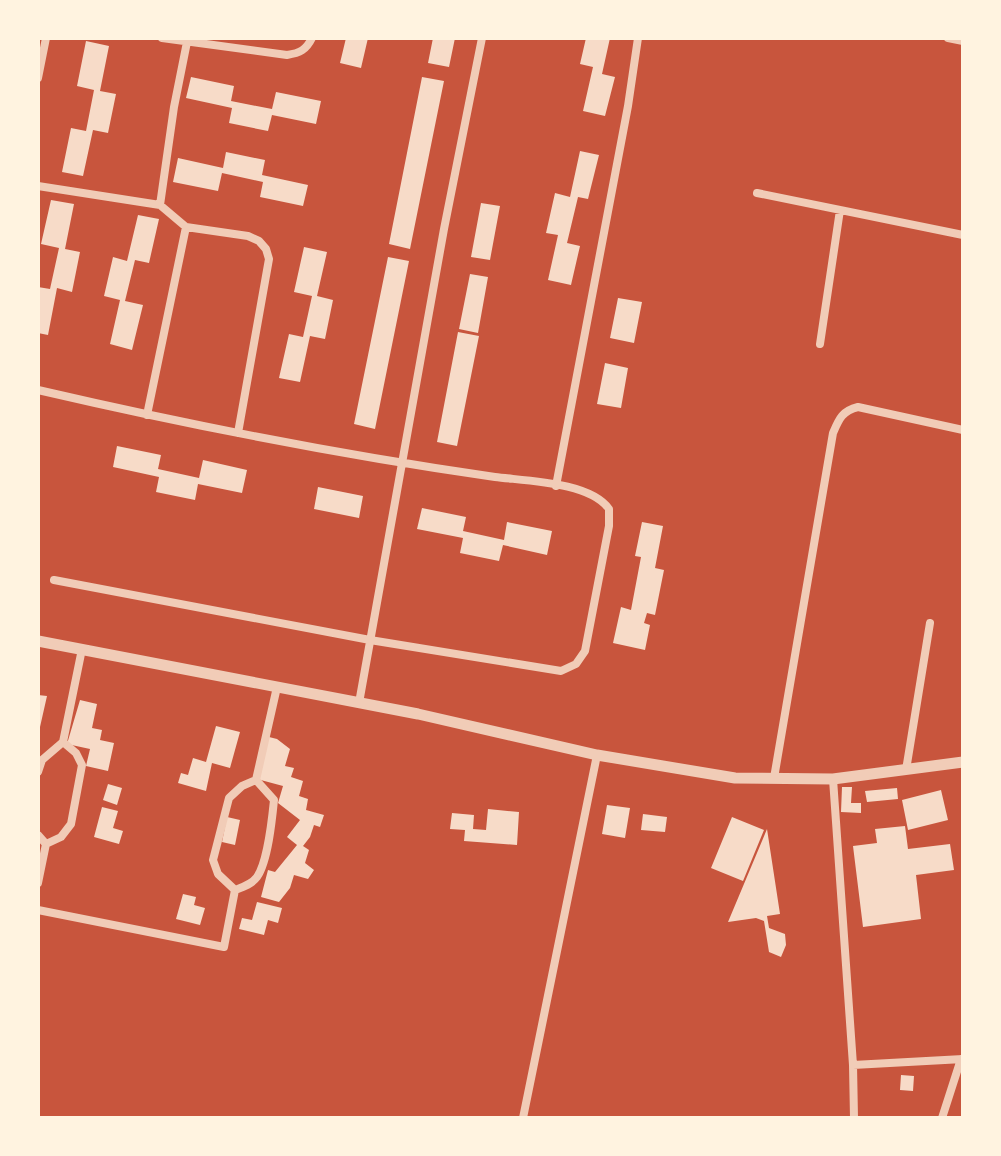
<svg xmlns="http://www.w3.org/2000/svg" width="1001" height="1156" viewBox="0 0 1001 1156" font-family="Rubik,sans-serif">
<style>
.building{fill:#f7dbc8}
.lines{fill:none;stroke-linecap:round;stroke-linejoin:round}
.minor{stroke:#f1ccb7;stroke-width:8}
.tertiary{stroke:#f1ccb7;stroke-width:11}
</style>
<rect width="100%" height="100%" fill="#c8553d"/>
<path class="building" d="M346 38H368L361 68 340 63Z
M433 38H455L449 67 428 63Z
M586 38H610L602 74 615 77 605 116 583 111 593 67 580 64Z
M86 41 109 46 100 91 116 94 108 133 93 130 83 176 62 172 71 128 86 131 94 90 77 86Z
M191 77 234 86 231 101 272 109 276 92 321 101 316 124 272 115 268 131 229 123 232 108 186 98Z
M422 77 444 81 410 249 389 244Z
M580 151 599 155 588 199 578 197 567 243 580 246 571 285 548 280 558 235 546 233 555 193 570 197Z
M226 152 265 160 262 175 308 185 303 206 260 197 263 182 222 173 218 191 173 182 178 158 223 168Z
M51 200 74 204 65 249 80 252 72 292 57 288 48 335 38 333V287L50 289 59 248 41 244Z
M481 203 500 206 490 260 471 257Z
M138 215 159 219 149 263 135 260 125 301 143 305 132 350 110 344 120 300 104 296 113 257 127 261Z
M304 247 327 252 317 296 333 300 325 339 310 336 300 382 279 378 289 334 303 337 312 296 294 292Z
M388 257 409 261 375 429 354 424Z
M470 274 488 277 478 333 459 329Z
M618 298 642 302 634 343 610 338Z
M458 332 479 336 457 446 437 442Z
M605 363 628 368 621 408 597 404Z
M117 446 161 455 158 469 199 478 203 460 247 470 242 493 198 484 195 500 156 492 159 477 113 467Z
M318 487 363 496 359 518 314 509Z
M422 508 466 517 463 531 504 540 507 522 552 531 547 555 503 545 499 561 460 553 463 538 417 529Z
M642 522 663 526 655 568 664 570 655 615 647 613 644 623 650 625 645 650 613 643 621 607 631 610 641 557 635 556Z
M38 695 47 696 40 727 38 726Z
M80 700 97 704 92 728 102 730 100 740 114 743 108 771 86 766 90 749 67 744Z
M216 726 240 732 230 768 212 763 206 791 178 783 181 773 188 775 193 758 206 762Z
M269 737 277 739 290 749 285 766 294 768 291 777 303 781 299 796 308 799 306 810 324 815 320 827 314 825 310 837 303 846 309 850 305 863 314 870 308 879 294 875 290 888 279 902 261 897 268 870 275 872 297 845 287 837 300 820 278 803 283 786 257 779Z
M108 784 122 788 117 805 103 800Z
M842 787H852L851 803H861V813L841 812Z
M897 788 898 799 867 802 865 791Z
M941 790 948 820 908 830 902 800Z
M607 805 630 808 625 838 602 834Z
M102 807 118 811 113 828 123 831 119 844 94 837Z
M488 809 519 812 517 845 464 841 465 830 450 829 452 813 474 815 473 829 486 830Z
M643 814 667 817 665 832 641 830Z
M227 817 240 820 235 845 222 842Z
M732 817 764 830 743 881 711 868Z
M905 826 908 849 950 844 954 870 916 875 921 919 863 927 853 846 877 843 875 829Z
M767 829 780 914 767 916 769 928 785 934 786 945 781 957 769 952 764 921 756 918 728 922Z
M183 894 196 897 194 905 205 908 200 925 176 919Z
M257 902 282 908 278 923 268 920 264 935 239 929 242 918 252 920Z
M901 1075 914 1076 913 1091 900 1090Z"/>
<g class="lines">
<path class="minor" d="M162 38 287 55C300 53 306 50 312 38
M948 38 963 41
M38 78 46 38
M38 186 160 205 186 227 248 236 259 241 266 249 269 259 238 433
M757 193 963 235
M160 205 174 107 187 42
M820 344 840 210
M38 390C189 425 341 455 495 477 527 481 590 482 609 509V526L585 651 576 664 561 671 370 640 54 580
M147 415 186 227
M556 486 628 106 638 38
M359 703 444 229 482 38
M906 770 930 623
M38 772 42 760 63 742 82 649
M774 778 833 433C839 419 842 411 858 407L963 430
M833 779 853 1065 854 1118
M38 835 46 844 38 883
M46 844 61 837 71 824 82 765 76 753 63 742
M235 890 218 874 213 860 229 798 242 786 256 780
M38 910 224 947 235 890C243 887 252 884 257 877 268 861 272 820 274 800L256 780 277 687
M853 1065 963 1059
M523 1118 597 755
M942 1118 961 1059"/>
<path class="tertiary" d="M38 641 418 714 597 755 735 778 833 779 963 762"/>
</g>
<rect width="1001" height="1156" fill="none" stroke="#fff3e0" stroke-width="80"/>
</svg>
